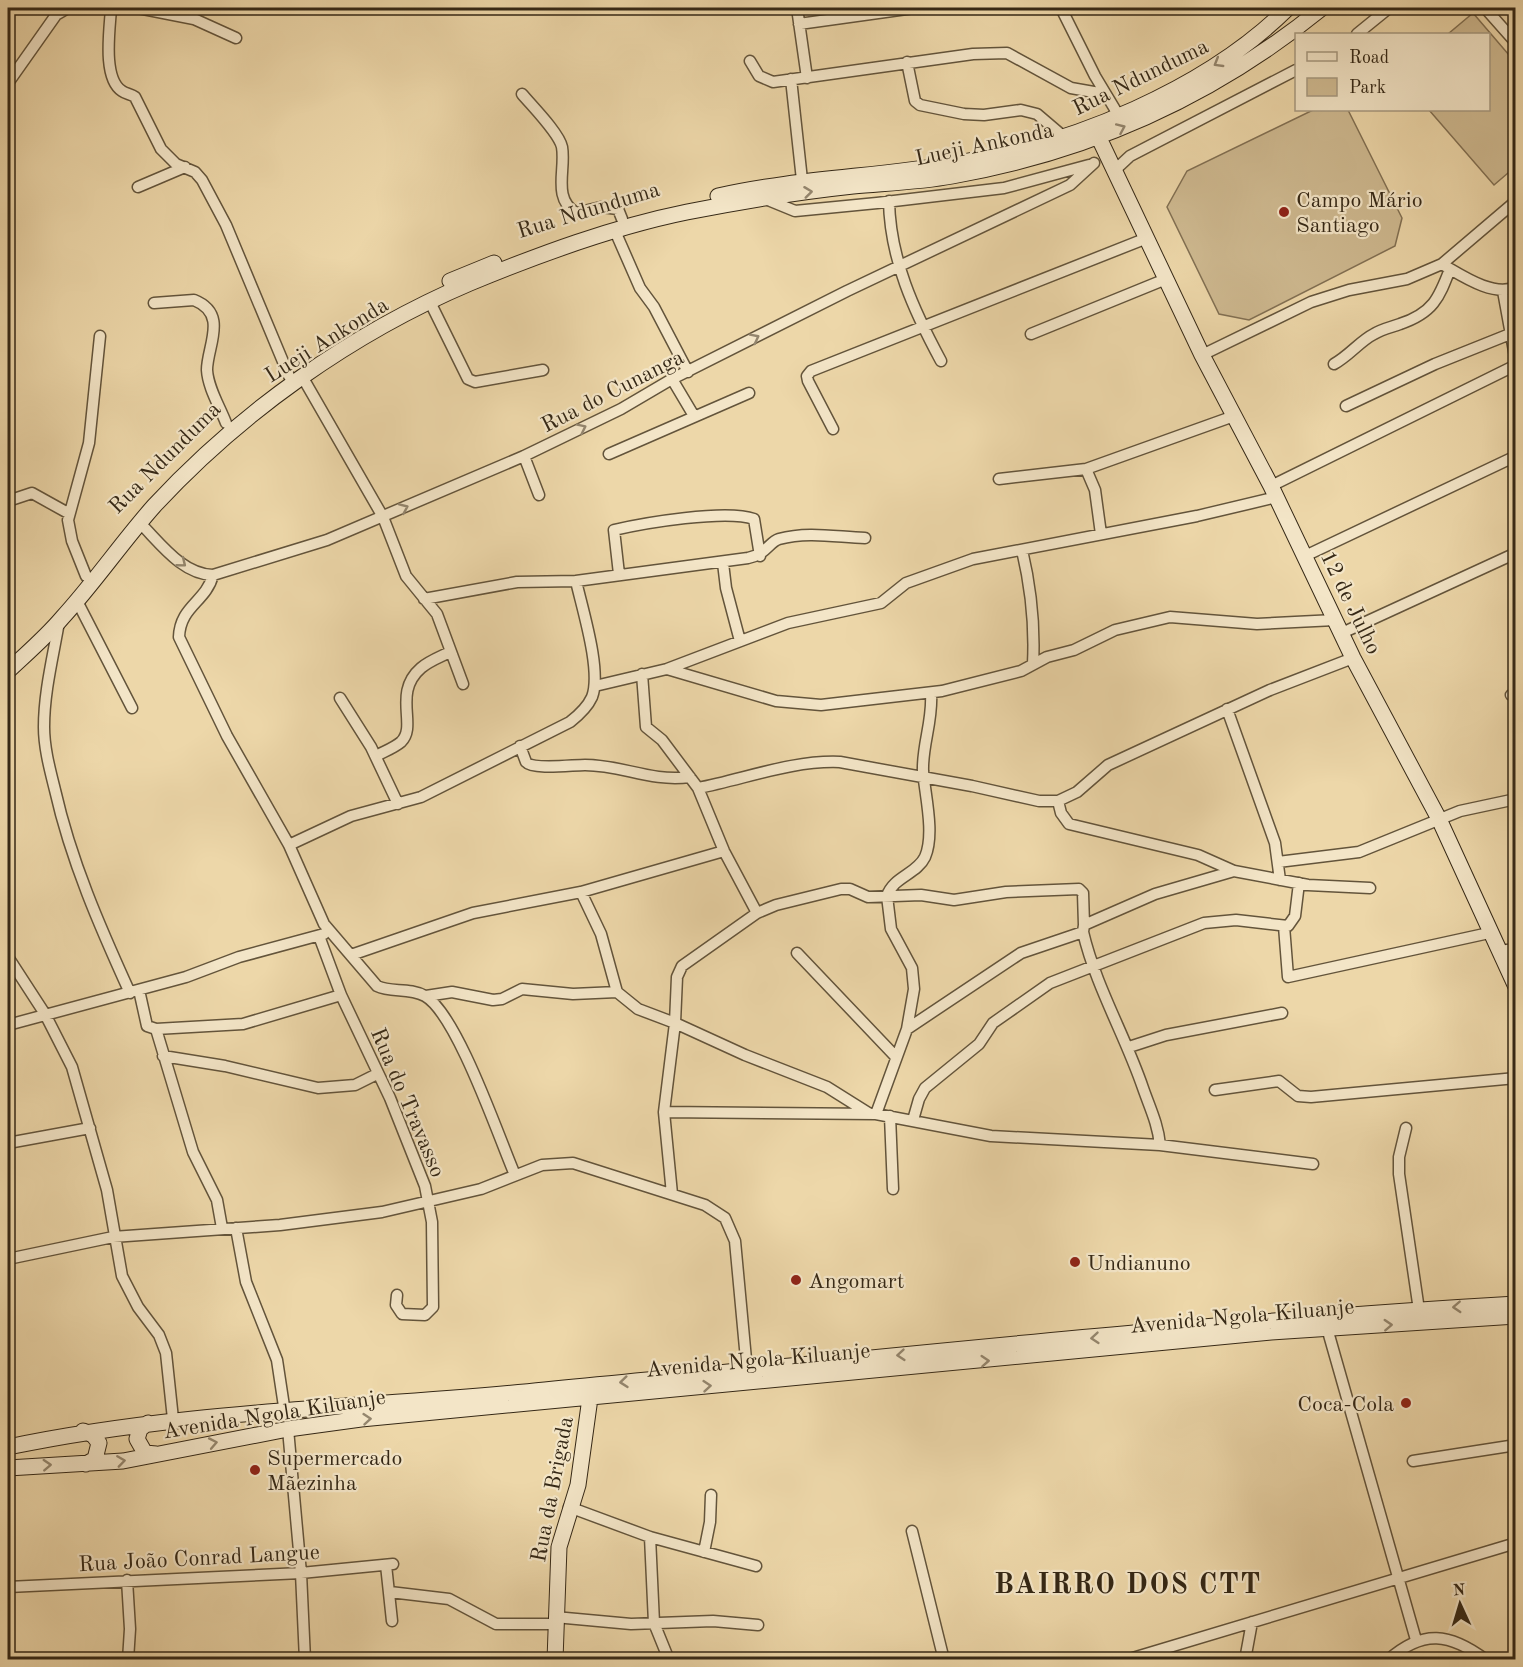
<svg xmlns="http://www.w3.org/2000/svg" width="1523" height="1667" viewBox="0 0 1523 1667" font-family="'Old Standard TT',serif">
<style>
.green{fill:#ceb990;stroke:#827053;stroke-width:1.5}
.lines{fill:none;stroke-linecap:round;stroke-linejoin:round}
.street-casing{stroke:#63543b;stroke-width:13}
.secondary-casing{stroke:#352816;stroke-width:17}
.street{stroke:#f3e5c7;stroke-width:10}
.secondary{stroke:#f3e5c7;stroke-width:15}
.oneway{stroke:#94866e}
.poi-dot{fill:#8f2418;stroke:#f3e5c7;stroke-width:2}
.labels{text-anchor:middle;stroke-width:4.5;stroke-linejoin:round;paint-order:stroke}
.street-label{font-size:22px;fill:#352816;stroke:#f3e5c7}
.poi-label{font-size:22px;fill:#352816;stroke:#f3e5c7;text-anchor:start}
.district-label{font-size:28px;font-weight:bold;letter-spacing:1.5px;fill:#352816;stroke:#f3e5c7}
</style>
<rect width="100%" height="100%" fill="#edd7a9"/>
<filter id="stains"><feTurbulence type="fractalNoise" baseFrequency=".00333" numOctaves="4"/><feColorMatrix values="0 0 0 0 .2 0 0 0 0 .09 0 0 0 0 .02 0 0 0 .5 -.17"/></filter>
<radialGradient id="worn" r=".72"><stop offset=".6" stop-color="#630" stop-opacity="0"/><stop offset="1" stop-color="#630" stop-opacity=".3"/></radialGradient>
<path class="green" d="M1473 13 1515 62V167L1494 185 1429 110H1488V34H1448Z
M1313 110H1348L1402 218 1395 246 1249 320 1219 314 1167 207 1187 171Z"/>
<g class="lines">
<defs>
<path id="street" d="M111 8C110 28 102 78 122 91 126 94 131 94 135 97L161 149 176 164 195 172 202 180 226 225 289 376
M138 8 194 19 236 38
M797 8 807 78
M1061 8 1095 76 1119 116
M1485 8 1516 43
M799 24 914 8
M1357 34 1389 8
M750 61 759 76 773 82 973 54 1007 53 1071 88 1105 94
M907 62 915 101 920 105 964 114 984 115 1021 110 1037 114 1064 137
M791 79 802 180
M8 83 56 15 68 8
M522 94C532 106 559 133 562 147 566 170 552 198 576 213L601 207 618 209 622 219
M1115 170 1130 156 1296 70
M138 187 185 167
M763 198 795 211 877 203 1004 188 1089 165
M889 201C890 259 914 311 941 361
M615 231 640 288 654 307 688 372
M1445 266C1464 277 1494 297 1516 287
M1503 291 1516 362
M430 302 468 379 475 382 543 370
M154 303 194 300C229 314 207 346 207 370 208 388 220 407 226 423
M1031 334 1166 279
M1202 355 1311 302 1349 290 1407 279 1442 264 1516 201
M1334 364C1350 355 1360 341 1374 334 1382 329 1392 327 1400 324 1433 313 1439 298 1450 269
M303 378 383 517 406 576 437 614 463 684
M672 379 694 416
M1346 406 1435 364 1510 334
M833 429 808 381 807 376 811 371 1147 238
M609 454 749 393
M524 456 539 495
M1086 469 1095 490 1101 534
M999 479 1086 469 1234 416
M1271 486 1516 365
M8 501 32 493 68 513
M140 523C161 544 182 574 213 575L327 540 524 456 621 409 672 379 847 291 1070 185 1094 163
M1022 550C1031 588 1035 625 1033 664
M1305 556 1516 456
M723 563 726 588 740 641
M619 574 614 530C644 523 726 509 754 519L760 556
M213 575C206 602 180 606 179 637L227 736 289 845 324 924 377 986C391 993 409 987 425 996 457 1014 499 1138 515 1175
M86 576 72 541 68 520 89 443 100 336
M424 599 517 582 576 581
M77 601 132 708
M59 622C53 657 44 692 44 727 44 748 50 770 55 790 71 861 100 927 130 993
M1342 633 1516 553
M667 669 776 701 821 705 942 691 1021 671 1047 657 1074 650 1115 630 1170 617 1257 624 1335 620
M642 674 646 727 662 740 698 788 724 851 757 913
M595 686 667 669 788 623 881 603 906 583 973 559 1197 516 1277 497
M1511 695H1516
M340 698 371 747 398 804
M1227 709 1275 843 1280 880
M520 746 526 762C533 770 572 765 585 765 623 765 649 782 690 777
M376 756C383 752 394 748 401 742 418 726 392 693 421 668 429 661 440 657 450 652
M698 788C745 779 792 760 840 762L972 786 1039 801H1058L1077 792 1108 765 1270 690 1353 658
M1058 801 1061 813 1069 824 1198 855 1234 871 1308 885 1370 888
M289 845 351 816 421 797 570 722C579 715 587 708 592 697 602 671 582 608 576 581L748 558C767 554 769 542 779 539 808 531 836 537 865 538
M1278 862 1359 852 1460 811 1516 799
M581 892 601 934 617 992 638 1009 675 1023 664 1112
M1284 926 1288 977 1489 933
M1083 932C1096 987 1125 1035 1143 1088 1150 1108 1158 1124 1160 1145
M319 936 341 995 390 1098 425 1186 432 1222 433 1307 425 1315 402 1314 396 1305 397 1295
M1498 951 1516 949
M797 953 896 1057
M351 955 473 913 581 892 724 851
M8 957 45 1014 72 1067 107 1190 122 1276 138 1307 159 1335 166 1353 173 1419
M139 990 147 1026 156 1029
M426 996 452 992 493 1000 502 999 522 989 573 994 617 992
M8 1025 186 977 239 957 324 934
M907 1029 914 989 912 968 891 929 887 896C893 877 917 874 925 857 935 834 925 795 923 771 922 745 933 721 931 693
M1129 1047 1166 1035 1282 1013
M163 1056 225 1066 318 1088 355 1085 377 1074
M1215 1090 1279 1081 1298 1096 1311 1097 1516 1078
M870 1114 827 1087 745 1055 675 1023 677 977 682 966 757 913 776 905 841 889H850L868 897 921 895 954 900 1006 892 1079 889 1083 893 1084 925
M876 1114 907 1029 1021 953 1083 932 1084 925 1155 894 1234 871
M890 1116 893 1189
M913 1120 919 1099 925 1088 979 1044 993 1023 1050 983 1204 923 1236 920 1288 926 1295 916 1299 883
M1406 1128 1399 1157V1174L1419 1310
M8 1143 90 1128
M672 1194 664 1112 876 1114 991 1136 1160 1145 1313 1164
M222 1228 217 1200 193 1152 156 1029 243 1024 341 995
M236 1228 246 1282 277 1360 285 1413
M8 1259 113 1237 280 1225 382 1212 481 1189 542 1165 573 1163 705 1205 725 1218 735 1241 747 1370
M1327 1328 1416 1640
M288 1429 301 1573 305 1660
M1413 1461 1516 1445
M569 1507 650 1537 756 1566
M912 1531 944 1660
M650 1537 654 1623 669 1660
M704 1552 710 1522 711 1495
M386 1565 392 1621
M127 1580 130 1629 128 1660
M8 1587 301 1573 393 1564
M390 1592 449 1599 496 1624H555
M555 1617 631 1624 713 1621 758 1625
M1126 1660 1516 1543
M1245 1660 1252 1622
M1388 1660C1423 1629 1450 1633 1486 1660"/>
<path id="secondary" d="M1099 138 1202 355 1271 486 1353 658 1439 819 1516 987
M718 196C798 178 878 177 958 163 1072 144 1205 90 1288 8
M450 281 494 263
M8 671C26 654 46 637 62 618 95 582 122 542 154 506 241 412 352 333 470 283 540 254 613 227 687 212 742 201 797 192 853 186 886 183 919 182 952 176 1089 152 1214 96 1322 8
M148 1423 140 1429 137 1439 145 1453 156 1454
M83 1431 93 1435 99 1443 95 1459 86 1464
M8 1447C184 1410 365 1408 545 1390 868 1359 1191 1323 1516 1304
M8 1468 123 1461 288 1429 361 1419 1271 1332 1516 1316
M555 1660 559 1547 578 1485 590 1398"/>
</defs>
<use href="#street" class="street-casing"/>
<use href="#secondary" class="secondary-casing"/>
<use href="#street" class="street"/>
<use href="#secondary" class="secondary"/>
</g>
<defs><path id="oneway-chevron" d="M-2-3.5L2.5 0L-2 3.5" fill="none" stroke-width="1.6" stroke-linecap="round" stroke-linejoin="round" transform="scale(1.5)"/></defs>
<g class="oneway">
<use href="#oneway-chevron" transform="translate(1218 63) rotate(149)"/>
<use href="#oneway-chevron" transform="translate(1121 128) rotate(-24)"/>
<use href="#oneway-chevron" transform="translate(808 192) rotate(-7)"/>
<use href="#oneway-chevron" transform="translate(755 338) rotate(-27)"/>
<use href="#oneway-chevron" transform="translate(582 428) rotate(-26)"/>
<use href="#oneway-chevron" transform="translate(404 508) rotate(-23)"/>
<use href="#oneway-chevron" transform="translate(182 563) rotate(39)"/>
<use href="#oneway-chevron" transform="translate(1457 1307) rotate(177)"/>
<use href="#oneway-chevron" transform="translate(1388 1325) rotate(-3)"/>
<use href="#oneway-chevron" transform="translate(1095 1338) rotate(175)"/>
<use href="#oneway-chevron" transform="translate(901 1355) rotate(175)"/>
<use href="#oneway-chevron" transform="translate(985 1361) rotate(-4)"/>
<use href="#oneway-chevron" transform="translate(624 1382) rotate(174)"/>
<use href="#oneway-chevron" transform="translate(707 1386) rotate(-5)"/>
<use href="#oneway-chevron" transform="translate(367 1419) rotate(-5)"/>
<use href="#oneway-chevron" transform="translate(213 1443) rotate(-11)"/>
<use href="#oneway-chevron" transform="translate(121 1461) rotate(-8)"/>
<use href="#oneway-chevron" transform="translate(47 1465) rotate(-3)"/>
</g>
<g class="poi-dot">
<circle cx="1284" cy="212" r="6"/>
<circle cx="1075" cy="1262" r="6"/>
<circle cx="796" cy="1280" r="6"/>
<circle cx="1406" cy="1403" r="6"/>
<circle cx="255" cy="1470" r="6"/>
</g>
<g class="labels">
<g class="street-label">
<text transform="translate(1140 76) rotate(-26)" y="8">Rua Ndunduma</text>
<text transform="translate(984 143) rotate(-12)" y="8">Lueji Ankonda</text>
<text transform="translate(588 209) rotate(-17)" y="8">Rua Ndunduma</text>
<text transform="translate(326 339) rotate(-32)" y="8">Lueji Ankonda</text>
<text transform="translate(612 390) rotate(-27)" y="8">Rua do Cunanga</text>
<text transform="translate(164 457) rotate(-45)" y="8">Rua Ndunduma</text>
<text transform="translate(1352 602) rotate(64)" y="8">12 de Julho</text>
<text transform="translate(409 1102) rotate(67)" y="8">Rua do Travasso</text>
<text transform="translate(1242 1315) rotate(-5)" y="8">Avenida Ngola Kiluanje</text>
<text transform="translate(758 1359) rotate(-5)" y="8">Avenida Ngola Kiluanje</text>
<text transform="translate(274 1413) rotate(-9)" y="8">Avenida Ngola Kiluanje</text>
<text transform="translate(551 1489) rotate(-79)" y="8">Rua da Brigada</text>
<text transform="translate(199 1557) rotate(-3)" y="8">Rua João Conrad Langue</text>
</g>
<g class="poi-label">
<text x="1296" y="207">Campo Mário<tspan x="1296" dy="25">Santiago</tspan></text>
<text x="1087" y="1270">Undianuno</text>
<text x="808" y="1288">Angomart</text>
<text x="1394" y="1411" text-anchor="end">Coca-Cola</text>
<text x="267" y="1465">Supermercado<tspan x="267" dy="25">Mãezinha</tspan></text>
</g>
<g class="district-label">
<text x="1128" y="1593">BAIRRO DOS CTT</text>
</g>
</g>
<rect width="1523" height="1667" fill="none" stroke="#edd7a9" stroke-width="30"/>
<rect x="9" y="9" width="1505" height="1649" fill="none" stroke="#352816" stroke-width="3"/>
<rect x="15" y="15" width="1493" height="1637" fill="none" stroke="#352816" stroke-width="1.5"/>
<rect x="1295" y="33" width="195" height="78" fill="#f3e5c7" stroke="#a79980" stroke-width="1.5"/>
<rect x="1307" y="52" width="30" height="9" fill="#f3e5c7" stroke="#a79980" stroke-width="1.5"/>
<text x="1349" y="63" font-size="18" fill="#352816">Road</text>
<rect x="1307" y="78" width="30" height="18" fill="#ceb990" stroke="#a79980" stroke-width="1.5"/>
<text x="1349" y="93" font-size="18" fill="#352816">Park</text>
<g transform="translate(1460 1604) rotate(356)" stroke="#f3e5c7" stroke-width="4.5" paint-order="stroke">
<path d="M0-4.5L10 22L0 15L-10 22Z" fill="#352816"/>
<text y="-9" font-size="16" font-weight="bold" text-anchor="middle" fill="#352816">N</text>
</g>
<rect width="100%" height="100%" filter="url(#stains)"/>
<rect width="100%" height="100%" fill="url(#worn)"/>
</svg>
